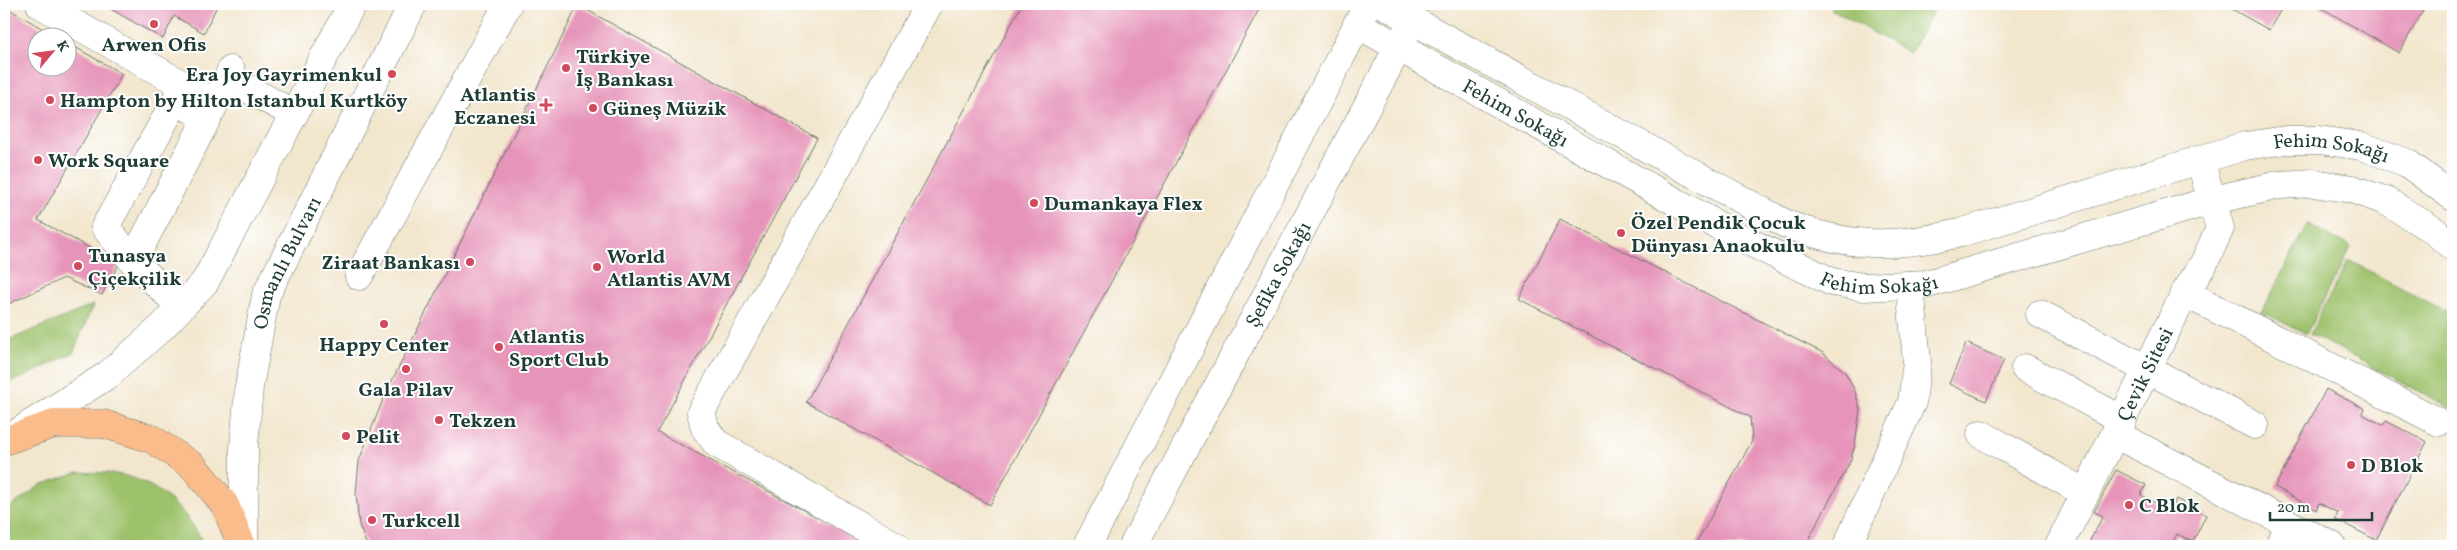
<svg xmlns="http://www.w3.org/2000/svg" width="2457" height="550" viewBox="0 0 2457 550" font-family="Vollkorn,serif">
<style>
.green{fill:#9ec26c;stroke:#5e8050}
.building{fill:#e694b9}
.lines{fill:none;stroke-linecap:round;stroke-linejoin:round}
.minor-casing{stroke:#69786a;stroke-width:29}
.major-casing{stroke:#69786a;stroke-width:29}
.minor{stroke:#fff;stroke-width:28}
.major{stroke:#fabc8b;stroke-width:28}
.poi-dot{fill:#d1495b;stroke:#fff;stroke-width:2}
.labels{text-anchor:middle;stroke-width:4;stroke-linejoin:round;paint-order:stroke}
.poi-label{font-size:20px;font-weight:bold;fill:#1f3d34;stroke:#fff;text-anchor:start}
.street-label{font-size:20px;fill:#1f3d34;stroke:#fff}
</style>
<rect width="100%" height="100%" fill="#fff"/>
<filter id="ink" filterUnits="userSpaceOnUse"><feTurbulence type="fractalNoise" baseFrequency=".02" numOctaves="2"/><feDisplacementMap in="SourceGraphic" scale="10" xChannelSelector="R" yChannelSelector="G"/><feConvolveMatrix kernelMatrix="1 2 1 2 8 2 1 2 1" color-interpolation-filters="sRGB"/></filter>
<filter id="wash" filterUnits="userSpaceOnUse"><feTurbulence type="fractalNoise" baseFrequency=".0096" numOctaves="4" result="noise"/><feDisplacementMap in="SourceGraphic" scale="20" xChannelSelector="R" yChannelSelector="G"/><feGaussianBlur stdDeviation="1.12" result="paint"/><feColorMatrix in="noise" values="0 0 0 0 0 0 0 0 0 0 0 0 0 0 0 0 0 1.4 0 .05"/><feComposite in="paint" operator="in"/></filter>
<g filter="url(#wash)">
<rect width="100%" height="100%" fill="#f2e6cd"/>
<path class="green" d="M1834 4H1937L1910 53 1831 9Z
M2307 224 2351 247 2306 334 2262 312Z
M2348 260 2453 315V409L2310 334Z
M93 305 73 353 24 377 4 384V342Z
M78 472C90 473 104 472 116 474 156 480 188 511 205 546H4V516L9 508 41 485Z"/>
<g id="blocks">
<path class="building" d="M102 4H218L204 33 174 16 163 39Z
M1022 4H1262L990 505 806 402Z
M2223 4H2284L2269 30Z
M2322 4H2427L2399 53 2320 7Z
M578 5 817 138 657 432 871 546H367L359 525 356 493 359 461 384 397Z
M4 6 58 38H38V68H68V43L122 74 38 220 119 264 102 295 64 278 4 306Z
M1560 219 1823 353 1845 372 1855 391 1860 409 1855 445 1850 462 1805 546H1695L1752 441 1750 417 1519 299Z
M1966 343 2004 360 1986 401 1949 384Z
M2326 389 2365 409 2362 414 2383 425 2386 421 2427 442 2376 540 2335 519 2338 513 2319 503 2316 510 2275 487Z
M2116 470 2146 485 2141 495 2170 511 2176 499 2206 515 2193 542 2177 534 2171 546H2087L2103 516 2094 512Z"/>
</g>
</g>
<g filter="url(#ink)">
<use href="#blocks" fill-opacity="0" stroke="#69786a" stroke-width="1"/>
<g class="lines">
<defs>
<g id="minor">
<path d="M40 4 208 99"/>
<path id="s1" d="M1383 4 1786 224C1849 248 1895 248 1960 233L2245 146 2286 140H2319L2361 146 2407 163 2453 197"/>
<path id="s2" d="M1357 24 1737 236 1832 282 1864 287 1927 284 2214 200 2279 185 2313 183 2352 189 2386 201 2433 230 2453 247"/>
<path d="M231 70 228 78 294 114"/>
<path d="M133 261 105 227 176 100 207 118"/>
<path d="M359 276 508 4"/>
<path d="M2185 293 2439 422"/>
<path d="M181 307 133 261 228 78"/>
<path d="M2040 314 2255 425"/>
<path d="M2025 368 2123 420"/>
<path d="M20 431 109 374 162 327 205 282 352 4"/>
<path d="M1981 434 2085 493"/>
<path d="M2115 434 2332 546"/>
<path id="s3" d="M244 546V446L249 387 266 295 413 4"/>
<path d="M896 546 716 443 705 428 701 412 929 4"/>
<path d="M1087 546 1365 10"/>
<path id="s4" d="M1133 546 1406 33"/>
<path d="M1847 546 1912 402 1917 362 1910 285"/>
<path id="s5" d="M2059 546 2185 293 2204 263 2220 228 2200 160"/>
<path d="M2279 546 2290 525"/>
</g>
<path id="major" d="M4 441 54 424H104L152 439 193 466 225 505 242 546"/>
</defs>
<use href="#minor" class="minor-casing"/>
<use href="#major" class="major-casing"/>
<use href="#minor" class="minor"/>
<use href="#major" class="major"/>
</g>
</g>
<g class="poi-dot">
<circle cx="154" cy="24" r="5"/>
<circle cx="566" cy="68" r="5"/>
<circle cx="392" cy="74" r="5"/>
<circle cx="50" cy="100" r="5"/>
<path d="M543.5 97.5h5v5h5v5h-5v5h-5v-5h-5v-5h5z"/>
<circle cx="593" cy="108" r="5"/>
<circle cx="38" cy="160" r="5"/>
<circle cx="1034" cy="203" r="5"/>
<circle cx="1621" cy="233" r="5"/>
<circle cx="470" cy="262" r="5"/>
<circle cx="78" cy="266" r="5"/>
<circle cx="597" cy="267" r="5"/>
<circle cx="384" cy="324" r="5"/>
<circle cx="499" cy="347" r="5"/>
<circle cx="406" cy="369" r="5"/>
<circle cx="439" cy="420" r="5"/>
<circle cx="346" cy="436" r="5"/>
<circle cx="2351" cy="465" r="5"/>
<circle cx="2129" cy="505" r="5"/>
<circle cx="372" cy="520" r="5"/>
</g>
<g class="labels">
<g class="poi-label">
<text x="154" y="51" text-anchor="middle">Arwen Ofis</text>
<text x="576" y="63">Türkiye<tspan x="576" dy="23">İş Bankası</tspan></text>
<text x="382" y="81" text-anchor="end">Era Joy Gayrimenkul</text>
<text x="536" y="101" text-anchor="end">Atlantis<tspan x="536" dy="23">Eczanesi</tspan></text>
<text x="60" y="107">Hampton by Hilton Istanbul Kurtköy</text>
<text x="603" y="115">Güneş Müzik</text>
<text x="48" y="167">Work Square</text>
<text x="1044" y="210">Dumankaya Flex</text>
<text x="1631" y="229">Özel Pendik Çocuk<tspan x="1631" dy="23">Dünyası Anaokulu</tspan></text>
<text x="88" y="262">Tunasya<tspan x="88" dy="23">Çiçekçilik</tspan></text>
<text x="607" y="263">World<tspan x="607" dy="23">Atlantis AVM</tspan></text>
<text x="460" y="269" text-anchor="end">Ziraat Bankası</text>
<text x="509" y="343">Atlantis<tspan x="509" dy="23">Sport Club</tspan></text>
<text x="384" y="351" text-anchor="middle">Happy Center</text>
<text x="406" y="396" text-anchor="middle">Gala Pilav</text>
<text x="449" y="427">Tekzen</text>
<text x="356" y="443">Pelit</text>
<text x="2361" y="472">D Blok</text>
<text x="2139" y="512">C Blok</text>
<text x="382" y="527">Turkcell</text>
</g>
<g class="street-label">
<text dy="7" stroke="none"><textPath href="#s2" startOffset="182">Fehim Sokağı</textPath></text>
<text dy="7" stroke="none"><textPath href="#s1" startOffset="1022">Fehim Sokağı</textPath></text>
<text dy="7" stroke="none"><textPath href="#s3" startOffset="290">Osmanlı Bulvarı</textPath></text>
<text dy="7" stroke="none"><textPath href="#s4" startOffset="308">Şefika Sokağı</textPath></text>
<text dy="7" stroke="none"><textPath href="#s2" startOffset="588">Fehim Sokağı</textPath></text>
<text dy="7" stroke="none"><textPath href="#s5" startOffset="192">Çevik Sitesi</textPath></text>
</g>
</g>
<rect width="2457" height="550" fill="none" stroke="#fff" stroke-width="20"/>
<g transform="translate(52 52) rotate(61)"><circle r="24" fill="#ffffff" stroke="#a5b1ae"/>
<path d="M0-4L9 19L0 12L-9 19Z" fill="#d1495b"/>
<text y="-8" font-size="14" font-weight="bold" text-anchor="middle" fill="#1f3d34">K</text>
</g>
<path d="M2270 512v8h102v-8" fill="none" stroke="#1f3d34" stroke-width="2.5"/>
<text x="2277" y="512" font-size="15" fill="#1f3d34" stroke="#ffffff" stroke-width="4" paint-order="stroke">20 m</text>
</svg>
